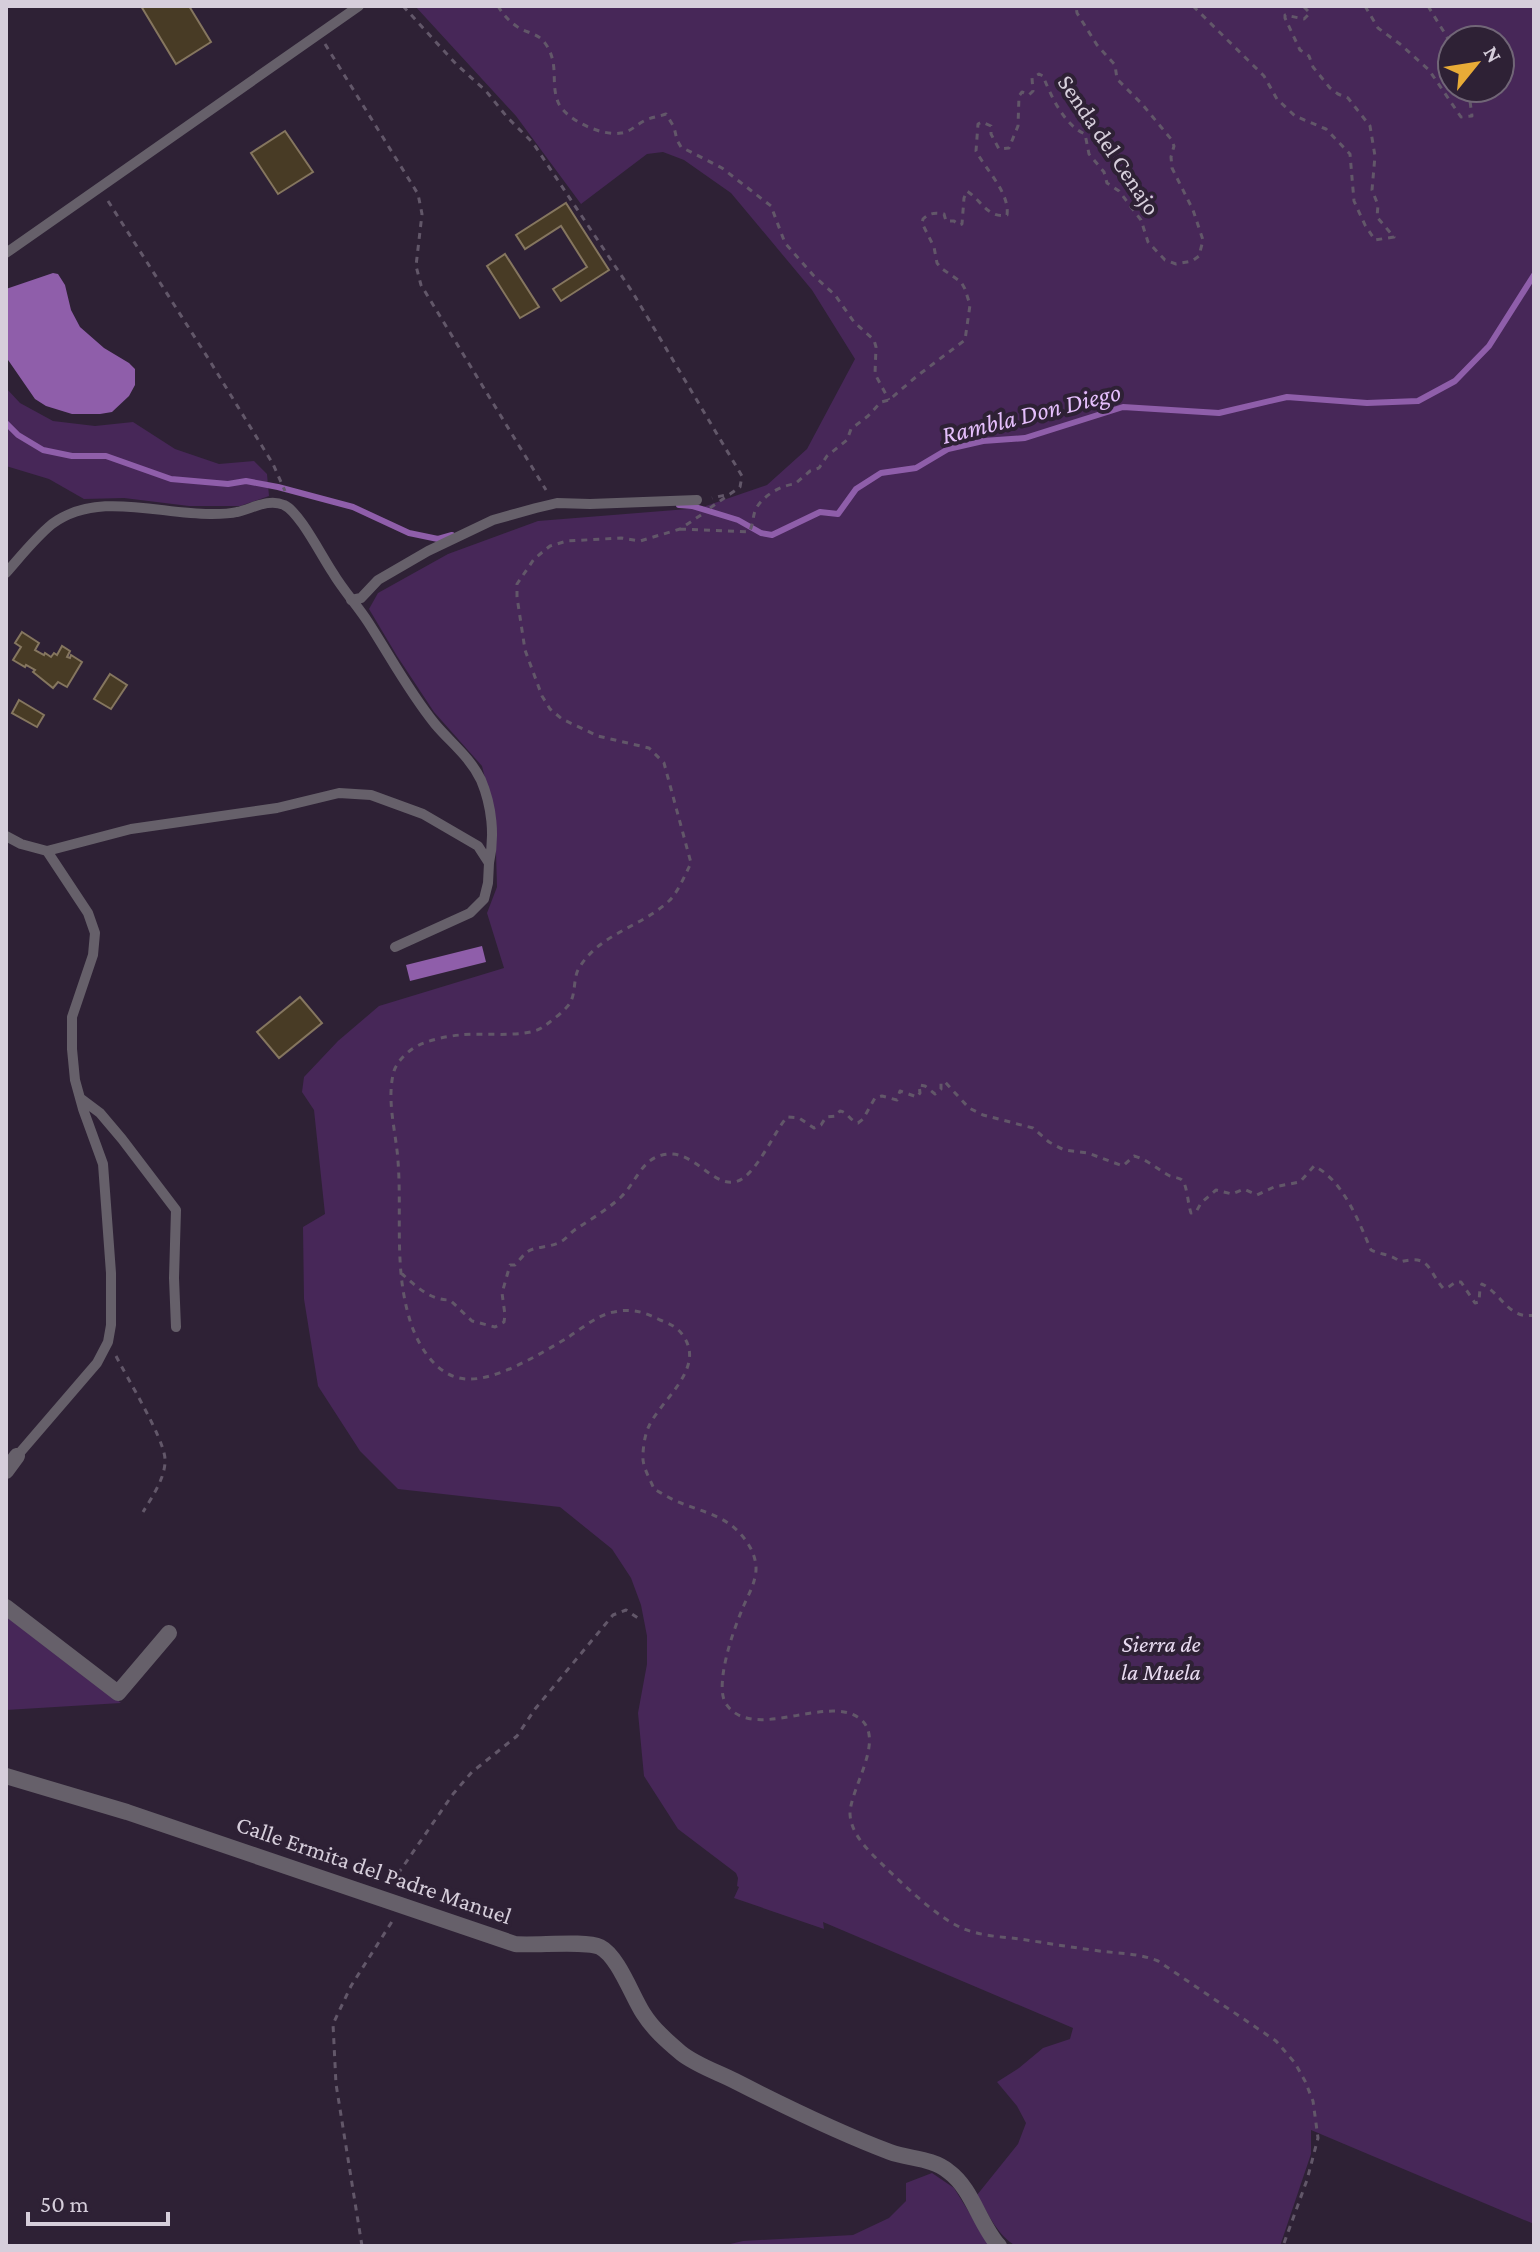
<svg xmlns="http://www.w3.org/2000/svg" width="1540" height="2252" viewBox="0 0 1540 2252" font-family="'Crimson Pro',serif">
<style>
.green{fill:#472758;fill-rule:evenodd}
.water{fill:#8f5eaa}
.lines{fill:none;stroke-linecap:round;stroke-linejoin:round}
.stream{stroke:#8f5eaa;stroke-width:6}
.building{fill:#483b25;stroke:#85765f;stroke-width:2}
.path{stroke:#625769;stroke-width:3;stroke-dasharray:6 6;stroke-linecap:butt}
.lane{stroke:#66606a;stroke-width:10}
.street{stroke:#66606a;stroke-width:16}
.labels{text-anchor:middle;stroke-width:8;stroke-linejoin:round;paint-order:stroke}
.street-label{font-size:24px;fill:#d6cedb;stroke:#2e2135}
.park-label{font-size:24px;font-style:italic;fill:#e8dbf0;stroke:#2e2135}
.water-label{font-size:26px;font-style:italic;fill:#e5bffc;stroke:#2e2135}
</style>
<rect width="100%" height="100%" fill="#2e2135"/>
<path class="green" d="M415 6H1534V2224L1311 2130V2154L1280 2246H1016C997 2235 988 2213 977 2195L1018 2144 1026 2123 1017 2106 997 2082 1019 2068 1043 2048 1070 2039 1073 2028 823 1922 824 1929 734 1898 739 1887 737 1886 738 1878 736 1873 678 1829 644 1776 638 1713 647 1664V1636L641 1605 631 1578 612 1549 560 1507 398 1489 360 1451 318 1386 304 1299 303 1227 325 1214 314 1110 302 1092 304 1077 338 1041 379 1006 504 968 487 913 497 887 495 818 482 766 434 712 397 656 369 609 378 593 448 554 538 521 700 508 767 485 807 449 855 359 812 290 731 193 684 160 663 152 647 154 581 204 516 116ZM1452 40H1500V88H1452Z
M6 388 20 403 53 421 95 426 133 422 175 449 219 464 254 461 267 474 269 496 240 506H189L124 498 84 499 49 479 6 466Z
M6 1613 121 1703 6 1710Z
M932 2173 954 2188 990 2246H722L743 2241 853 2235 889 2218 906 2201V2183Z"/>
<path class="water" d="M53 273 58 274 65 285 71 310 80 327 104 348 129 363 135 369V385L129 396 112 412 100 414H72L46 406 35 399 6 357V289Z
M482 946 486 962 410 981 406 965Z"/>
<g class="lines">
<path class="stream" d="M6 423 18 435 43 450 72 456H106L171 479 228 484 246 481 278 487 353 507 409 533 438 539 452 535
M679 505 692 506 738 520 761 533 772 535 820 512 838 514 856 489 881 473 916 468 948 449 983 441 1025 438 1123 407 1219 413 1287 397 1367 403 1418 401 1455 381 1489 346 1534 275"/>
</g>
<path class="building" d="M141 6H189L211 42 176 64Z
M285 131 313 172 278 194 251 153Z
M566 203 609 270 561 301 553 289 587 267 561 226 525 249 516 235Z
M505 254 539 307 520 318 487 266Z
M22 632 39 643 35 650 44 655 45 653 51 657 54 653 57 655 62 646 70 651 67 657 70 658 71 655 82 662 67 687 58 682 53 688 33 672 35 670 26 665 25 667 13 660 21 647 15 643Z
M110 674 127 685 111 709 94 699Z
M19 700 44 715 37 727 12 713Z
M300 997 322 1023 279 1058 257 1032Z"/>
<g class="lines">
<path class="path" d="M403 6 456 64 486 91 507 117 533 143 633 293 742 476 740 487 730 494 712 498
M498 6C503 15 510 22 519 28 528 33 539 34 545 43 560 64 550 82 558 102 565 120 604 137 621 133 630 132 635 126 642 122 650 117 658 117 666 114L674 127 677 140 681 147 722 168 771 206 785 243 813 275 835 295 854 322 874 340 876 347 875 374 889 400
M1193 6 1264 76 1277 99 1295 116 1326 129 1350 154 1354 201 1365 225 1375 240 1394 237 1377 217 1378 205 1372 190 1375 156 1370 126 1348 98 1338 94 1330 88 1313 67 1309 56 1300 50 1285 18V15L1304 19 1310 13 1303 6
M1365 6 1378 28 1400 44 1429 70 1461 117 1472 116 1470 101 1464 88
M1428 6 1447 37 1452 57
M325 44 418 194 422 214 416 266 421 285 546 490
M108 201 208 358 273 464 285 491
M710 508 730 494
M701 515 680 529 640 541 621 538 567 541 550 546 534 559 517 584V597L525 650 542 696 550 709 562 719 598 736 649 748 664 763 691 863C685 875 679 890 670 900 642 927 600 933 579 968 573 978 576 993 570 1003 567 1009 549 1023 543 1027 526 1039 480 1032 460 1035 449 1036 434 1039 424 1043 412 1047 398 1059 394 1071 386 1100 396 1131 398 1161 402 1213 394 1266 409 1317 416 1343 436 1378 467 1379 496 1381 542 1353 567 1338 581 1329 597 1315 614 1312 632 1308 644 1312 660 1320 670 1324 678 1327 684 1337 705 1369 661 1400 649 1426 645 1434 643 1447 643 1456 642 1466 650 1479 654 1489 663 1494 672 1500 681 1503 698 1510 716 1514 731 1525 746 1537 760 1557 755 1577 753 1587 748 1596 744 1605 735 1626 726 1652 723 1675 722 1684 721 1696 726 1704 753 1743 826 1694 859 1718 887 1738 850 1788 850 1814 851 1836 872 1854 886 1868 906 1887 938 1918 962 1928 980 1936 1002 1937 1021 1939 1045 1943 1069 1947 1093 1950 1117 1954 1135 1952 1158 1961L1276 2041 1295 2063 1305 2081 1313 2101 1318 2138 1307 2180 1283 2246
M680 529 749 532C754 524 752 515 757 507 764 495 782 485 795 484L810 471 819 468 827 456 847 440 851 429 868 416 881 402 889 400 917 376 965 340 970 305 965 289 961 282 941 268 937 263 934 247 922 223 923 219C930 212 936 213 944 214L946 221H954L959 225 962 224 964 198 967 191C981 200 988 219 1007 215 1010 193 986 170 976 151L978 124 982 122 991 126V134L999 149 1009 148 1018 126 1019 96 1022 92 1029 95 1033 91 1032 78 1039 74 1043 76C1051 96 1064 125 1085 134L1089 154 1104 172 1107 183 1119 191 1141 220 1148 242 1165 260 1176 264 1192 261 1199 256 1203 240 1193 210 1172 168 1171 157 1174 146 1171 139 1142 104 1117 79 1115 65 1097 45 1077 13 1076 6
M401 1273C416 1286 429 1300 450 1300L472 1321 495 1327 504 1322 505 1315 502 1293 510 1265H515C519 1261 523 1255 527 1252 535 1246 551 1248 562 1241 567 1238 571 1232 576 1229 591 1219 607 1210 621 1197 635 1184 641 1160 662 1155 692 1147 711 1186 734 1182 755 1179 773 1133 787 1117L799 1118 814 1128 821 1125 826 1117 836 1116 840 1111C848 1112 850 1121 858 1123L863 1119 875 1098 882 1096 897 1100 900 1091 917 1097 920 1093 919 1085 925 1086 935 1094 941 1089V1083L945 1082 969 1108 983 1115 1033 1128 1049 1142 1064 1150 1088 1153 1123 1166 1134 1156C1148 1160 1157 1169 1170 1176 1173 1177 1180 1178 1182 1180 1187 1184 1188 1205 1191 1213L1196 1212 1201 1203 1216 1190 1232 1194 1244 1189 1257 1195 1274 1187 1300 1182 1314 1166C1343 1180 1359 1222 1371 1250 1381 1255 1392 1254 1400 1262 1430 1254 1427 1269 1443 1288H1447L1456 1282H1461L1475 1303 1479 1302 1480 1288 1482 1284C1502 1294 1509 1320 1534 1315
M116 1356C127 1378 164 1438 165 1459 166 1477 152 1497 143 1512
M391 1884 453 1794 472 1772 517 1736 535 1709 613 1615 626 1610 638 1618
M362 2246 336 2084 333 2024 351 1986 393 1920"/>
<path class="lane" d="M6 253 359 6
M6 573C21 556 35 538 52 524 98 490 161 515 212 514 220 514 229 514 237 512 252 509 268 498 284 505 299 511 322 557 333 573 343 590 357 605 368 622 390 656 409 692 435 724 451 743 470 757 481 780 492 806 495 836 489 863
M351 600 361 598 378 580 428 551 493 520 536 508 557 503 590 504 697 500
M6 836 21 844 47 851 131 829 277 808 339 793 371 795 423 814 478 846 489 863 488 883 484 899 470 913 395 947
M80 1098 100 1113 122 1139 176 1210 174 1278 176 1327
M17 1456 97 1363 108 1342 111 1325V1273L103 1164 83 1109 75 1080 72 1049V1017L93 955 95 933 88 913 47 851"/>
<path class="street" d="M6 1471 17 1456
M6 1607 118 1693 169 1633
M6 1776 127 1812 515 1944C535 1946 585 1940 600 1947 618 1956 632 1996 643 2013 653 2029 667 2041 681 2053 696 2065 717 2072 735 2081 786 2107 837 2132 890 2152 909 2159 932 2158 948 2171 973 2189 979 2224 999 2246"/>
</g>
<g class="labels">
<g class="street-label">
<text transform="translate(1109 145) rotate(56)" y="8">Senda del Cenajo</text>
<text transform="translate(374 1870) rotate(19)" y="8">Calle Ermita del Padre Manuel</text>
</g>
<g class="park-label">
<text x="1161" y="1652">Sierra de<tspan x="1161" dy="28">la Muela</tspan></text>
</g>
<g class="water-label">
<text transform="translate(1031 413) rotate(-14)" y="9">Rambla Don Diego</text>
</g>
</g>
<rect width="1540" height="2252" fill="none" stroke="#d6cedb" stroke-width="16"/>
<g transform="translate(1476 64) rotate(60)"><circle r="38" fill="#2e2135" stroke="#716677" stroke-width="2"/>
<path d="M0-6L14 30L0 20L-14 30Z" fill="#e8ab37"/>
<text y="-12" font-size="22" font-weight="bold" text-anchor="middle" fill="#d6cedb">N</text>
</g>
<path d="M28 2212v12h140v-12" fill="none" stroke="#d6cedb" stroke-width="4"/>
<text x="40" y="2212" font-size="24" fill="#d6cedb" stroke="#2e2135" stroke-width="6" paint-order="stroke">50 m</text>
</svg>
